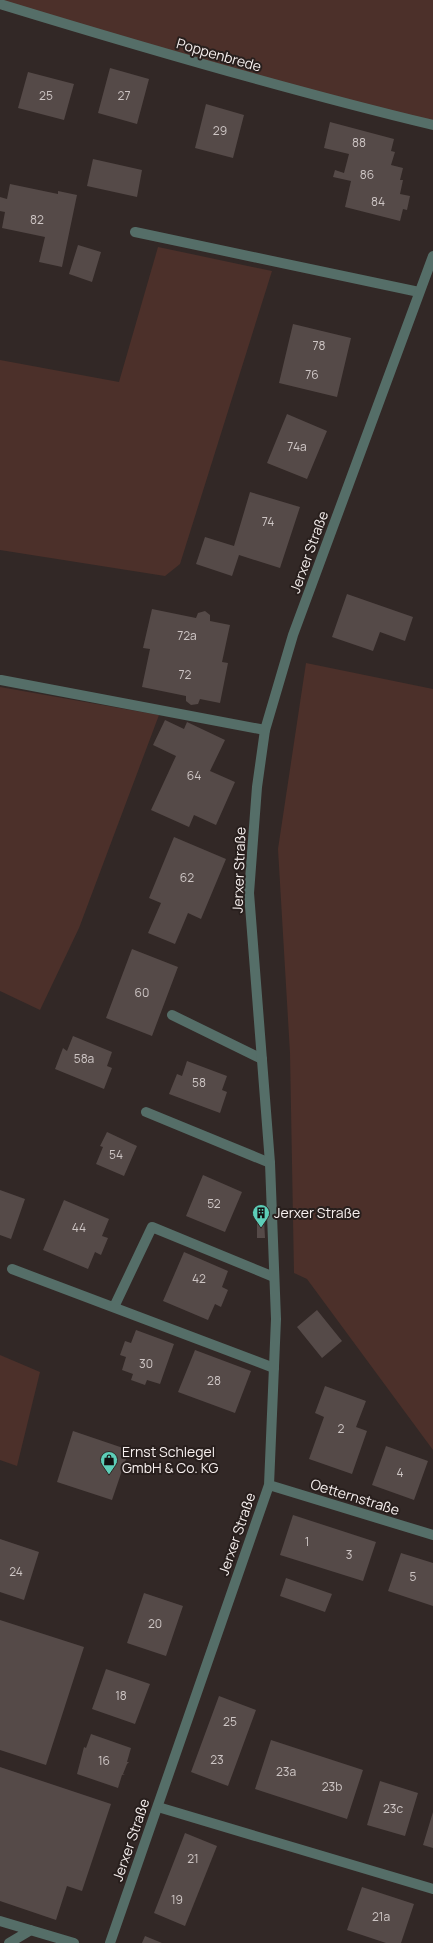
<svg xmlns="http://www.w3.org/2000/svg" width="433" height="1943" viewBox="0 0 433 1943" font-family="Manrope,sans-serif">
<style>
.green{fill:#4c302a}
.building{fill:#554a48}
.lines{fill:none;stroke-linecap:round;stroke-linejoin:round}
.service{stroke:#556e68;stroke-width:10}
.minor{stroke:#556e68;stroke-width:10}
.labels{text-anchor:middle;stroke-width:4;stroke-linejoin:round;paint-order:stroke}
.number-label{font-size:12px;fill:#cec6c5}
.street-label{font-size:14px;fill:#f7f0ef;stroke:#281f1d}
.poi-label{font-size:14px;fill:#f7f0ef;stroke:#281f1d;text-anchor:start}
</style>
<rect width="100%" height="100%" fill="#322826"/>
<path class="green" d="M0 0H433V124L0 5Z
M158 247 272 271 180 564 165 576 0 550V360L119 382Z
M306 663 433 689V1450L307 1279 294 1273 290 1053 278 849Z
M0 687 159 715 79 928 40 1010 0 991Z
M0 1355 40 1372 17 1466 0 1460Z"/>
<path class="building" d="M110 68 149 79 137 124 98 113Z
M28 72 74 84 64 120 18 108Z
M206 104 244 115 233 158 195 148Z
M330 122 394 139 391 151 395 152 391 165 403 168 400 180H403L400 194 410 196 407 210 403 209 400 221 345 207 351 181 333 177 335 170 344 173 349 154 324 148Z
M93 159 142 170 137 197 87 186Z
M10 184 58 194V191L77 195 62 267 39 262 45 237 2 228 5 212 0 211V197L7 199Z
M78 245 101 252 92 282 69 274Z
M293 324 351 338 337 397 279 383Z
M287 414 327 431 307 479 267 463Z
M250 492 300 507 280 568 239 555 232 576 196 564 205 537 234 546Z
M347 594 413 617 405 641 380 632 373 651 332 637Z
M152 609 196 618 198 613 205 611 210 615V621L230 625 222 662 228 663 220 703 200 699 198 704 191 705 186 701V696L142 687 150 649 143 648Z
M165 720 184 729 187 722 225 740 210 771 235 782 216 825 194 815 189 827 151 810 176 756 153 745Z
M174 837 226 859 201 919 188 913 175 944 148 933 161 903 149 898Z
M132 949 178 967 152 1036 106 1018Z
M73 1036 112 1052 107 1066 112 1068 104 1089 55 1069 63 1048 67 1051Z
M187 1061 227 1076 222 1090 227 1092 220 1113 169 1094 177 1074 182 1076Z
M107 1132 137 1146 124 1176 96 1164 103 1147 100 1146Z
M203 1175 242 1192 225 1232 186 1216Z
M0 1190 25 1199 11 1239 0 1235Z
M64 1200 109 1219 102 1236 108 1238 101 1255 95 1252 88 1269 43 1250Z
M257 1219H264L265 1238H257Z
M184 1252 228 1271 222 1287 228 1290 221 1307 215 1304 208 1320 163 1301Z
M317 1310 342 1341 322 1358 297 1327Z
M136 1330 174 1344 160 1384 147 1380 145 1385 131 1380 133 1374 122 1370 126 1357 120 1355 125 1341 131 1343Z
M195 1350 251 1371 235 1413 178 1392Z
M325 1386 366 1401 356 1427 367 1431 352 1474 309 1459 324 1417 315 1413Z
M73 1431 129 1450 112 1500 57 1482Z
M386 1446 428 1461 414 1500 372 1485Z
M293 1515 376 1542 363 1581 280 1555Z
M0 1539 39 1552 24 1600 0 1592Z
M401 1553 433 1563V1606L388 1591Z
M286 1578 332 1594 325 1612 280 1596Z
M144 1593 183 1606 166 1656 127 1643Z
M0 1620 84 1647 46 1765 0 1750Z
M106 1669 150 1684 135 1724 92 1709Z
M219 1696 256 1710 228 1786 191 1772Z
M91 1734 131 1748 127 1762H129L127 1764 123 1774H125L122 1775 118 1788 77 1774 84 1747 86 1748Z
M271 1740 363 1770 347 1819 255 1789Z
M0 1767 111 1804 82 1891 67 1886 56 1920 0 1901Z
M380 1781 418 1793 405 1836 367 1825Z
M433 1812V1848L423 1845Z
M185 1833 217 1846 185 1926 154 1913Z
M362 1887 414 1904 401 1943H386L347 1930Z
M145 1936 162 1943H142Z"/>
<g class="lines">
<path class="service" d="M135 232 419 292
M1 680 265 730
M172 1015 262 1059
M146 1112 270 1163
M12 1269 274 1368
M114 1307 152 1227 274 1277
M158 1807 433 1889
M0 1921 74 1943
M9 1943 31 1930"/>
<path class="minor" d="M0 4C144 48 287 90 433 125
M269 1485 433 1535
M110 1943 269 1485 276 1319 270 1163 249 893 257 787 265 730 293 635 433 256"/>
</g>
<defs>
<symbol id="building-pin" viewBox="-11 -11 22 30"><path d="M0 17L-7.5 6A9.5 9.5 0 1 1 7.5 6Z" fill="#5dceb8" stroke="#281f1d"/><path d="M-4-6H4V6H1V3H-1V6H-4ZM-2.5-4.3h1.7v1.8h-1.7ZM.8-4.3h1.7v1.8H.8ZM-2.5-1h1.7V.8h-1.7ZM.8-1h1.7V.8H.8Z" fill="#111"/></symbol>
<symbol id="shop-pin" viewBox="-11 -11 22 30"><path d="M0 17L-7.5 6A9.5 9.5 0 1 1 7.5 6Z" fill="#5dceb8" stroke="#281f1d"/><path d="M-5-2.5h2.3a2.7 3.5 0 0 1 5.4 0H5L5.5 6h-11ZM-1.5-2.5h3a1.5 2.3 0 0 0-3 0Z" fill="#111"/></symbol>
</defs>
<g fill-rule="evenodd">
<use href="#building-pin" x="251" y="1203" width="20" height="27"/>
<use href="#shop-pin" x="99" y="1450" width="20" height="27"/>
</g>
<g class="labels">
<g class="number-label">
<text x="46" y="100">25</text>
<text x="124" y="100">27</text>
<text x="220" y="135">29</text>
<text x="359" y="147">88</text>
<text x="367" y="179">86</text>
<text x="378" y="206">84</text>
<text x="37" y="224">82</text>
<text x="319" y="350">78</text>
<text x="312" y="379">76</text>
<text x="297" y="451">74a</text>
<text x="268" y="526">74</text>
<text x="187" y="640">72a</text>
<text x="185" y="679">72</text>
<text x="194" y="780">64</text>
<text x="187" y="882">62</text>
<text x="142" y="997">60</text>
<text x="84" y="1063">58a</text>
<text x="199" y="1087">58</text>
<text x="116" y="1159">54</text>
<text x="214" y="1208">52</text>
<text x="79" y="1232">44</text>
<text x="199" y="1283">42</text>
<text x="146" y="1368">30</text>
<text x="214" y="1385">28</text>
<text x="341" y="1433">2</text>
<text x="400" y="1477">4</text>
<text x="307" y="1546">1</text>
<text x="349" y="1559">3</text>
<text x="16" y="1576">24</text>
<text x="413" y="1581">5</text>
<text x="155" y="1628">20</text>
<text x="121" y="1700">18</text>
<text x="230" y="1726">25</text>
<text x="217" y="1764">23</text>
<text x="104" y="1765">16</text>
<text x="286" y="1776">23a</text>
<text x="332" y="1791">23b</text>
<text x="393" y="1813">23c</text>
<text x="193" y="1863">21</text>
<text x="177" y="1904">19</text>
<text x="381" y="1921">21a</text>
</g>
<g class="street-label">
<text transform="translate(219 55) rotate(16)" y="5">Poppenbrede</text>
<text transform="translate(309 552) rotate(-70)" y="5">Jerxer Straße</text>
<text transform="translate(239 870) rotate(-88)" y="5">Jerxer Straße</text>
<text transform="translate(355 1497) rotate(17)" y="5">Oetternstraße</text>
<text transform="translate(237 1534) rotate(-71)" y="5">Jerxer Straße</text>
<text transform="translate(131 1840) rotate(-71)" y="5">Jerxer Straße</text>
</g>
<g class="poi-label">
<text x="274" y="1218">Jerxer Straße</text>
<text x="122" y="1457">Ernst Schlegel<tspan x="122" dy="16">GmbH &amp; Co. KG</tspan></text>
</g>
</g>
</svg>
